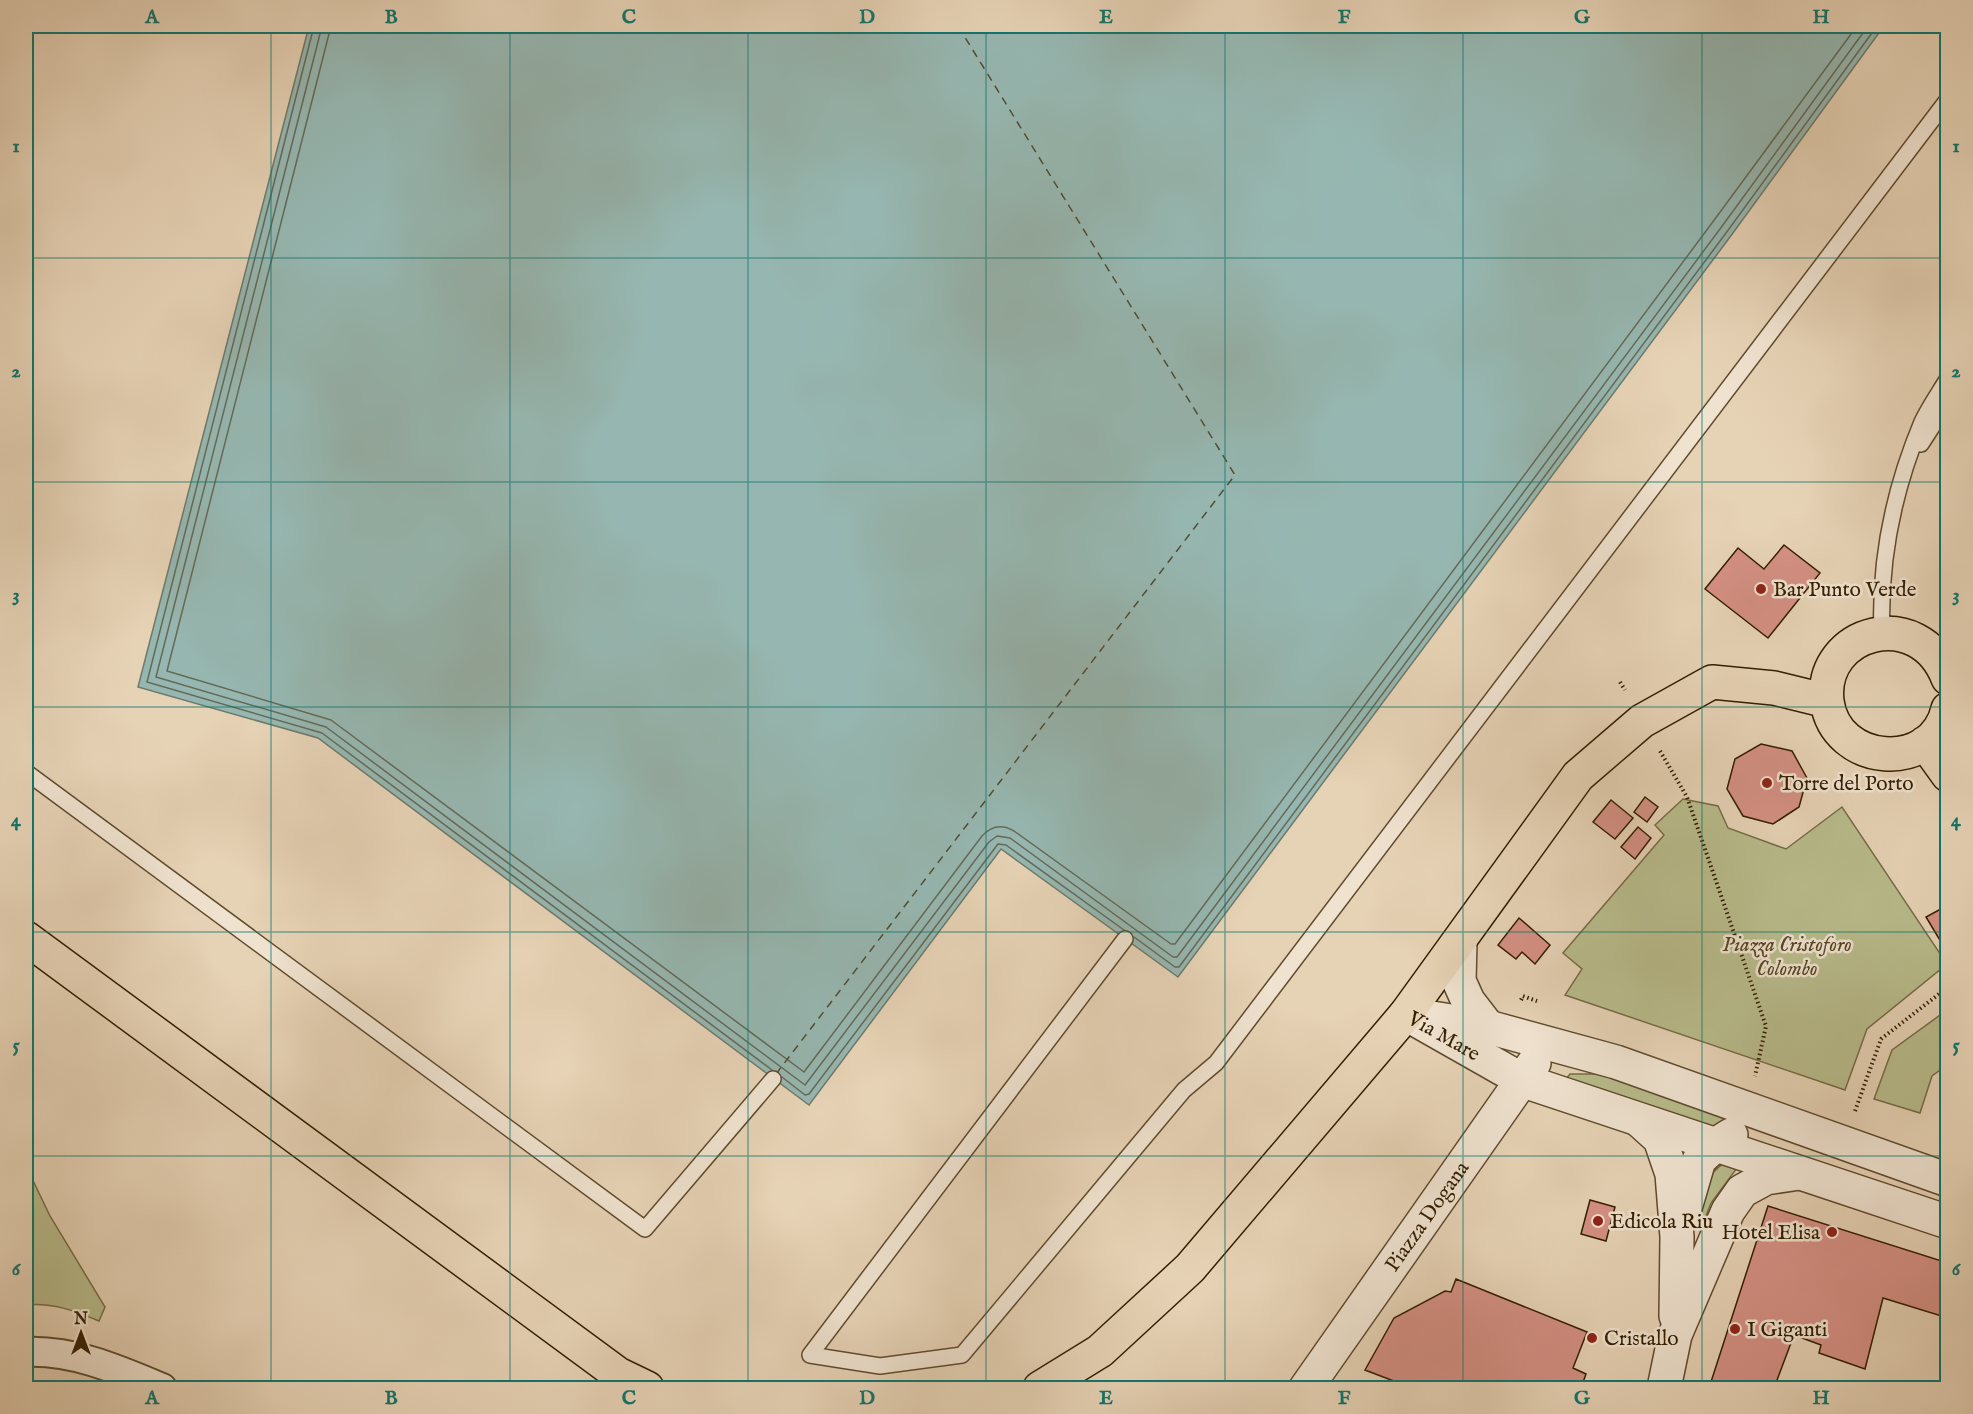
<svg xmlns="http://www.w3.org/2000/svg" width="1973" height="1414" viewBox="0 0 1973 1414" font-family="'IM FELL English',serif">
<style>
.green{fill:#b8bb8b;stroke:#766c46;stroke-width:1.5}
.water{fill:#96b7b1;stroke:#6e7a6a;stroke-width:1.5}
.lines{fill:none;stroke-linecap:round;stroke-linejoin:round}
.shore{stroke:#646a58;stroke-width:1.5}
.ferry{stroke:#514c35;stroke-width:1.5;stroke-dasharray:8 6;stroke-linecap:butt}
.building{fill:#d49084;stroke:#331e00;stroke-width:1.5}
.service-casing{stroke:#604b2d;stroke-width:18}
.minor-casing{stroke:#604b2d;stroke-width:32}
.tertiary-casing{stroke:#604b2d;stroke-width:36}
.primary-casing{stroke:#331e00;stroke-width:36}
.path{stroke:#331e00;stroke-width:4;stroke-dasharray:1.5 3;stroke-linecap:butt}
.service{stroke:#efe2cf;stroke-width:15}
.minor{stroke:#efe2cf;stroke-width:28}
.tertiary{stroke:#efe2cf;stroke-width:33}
.primary{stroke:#e6d2b5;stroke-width:33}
.grid{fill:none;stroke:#0f766e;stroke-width:1.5;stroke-opacity:0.55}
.poi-dot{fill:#8f2418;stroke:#efe2cf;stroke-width:2}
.labels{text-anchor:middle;stroke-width:5;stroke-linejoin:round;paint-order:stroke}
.poi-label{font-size:21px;fill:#331e00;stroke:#efe2cf;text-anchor:start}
.park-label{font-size:21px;font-style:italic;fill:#544523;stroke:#efe2cf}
.street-label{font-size:21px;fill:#331e00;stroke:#efe2cf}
.neatline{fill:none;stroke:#0f766e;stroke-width:2}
.grid-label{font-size:20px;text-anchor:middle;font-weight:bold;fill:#0f766e}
</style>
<rect width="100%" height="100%" fill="#e6d2b5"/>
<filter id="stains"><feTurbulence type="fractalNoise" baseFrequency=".00333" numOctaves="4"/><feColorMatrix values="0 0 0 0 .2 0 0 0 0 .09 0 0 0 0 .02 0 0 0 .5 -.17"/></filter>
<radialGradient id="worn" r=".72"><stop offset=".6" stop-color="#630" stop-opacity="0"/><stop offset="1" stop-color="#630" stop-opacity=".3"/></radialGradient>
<path class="green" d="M1683 799 1718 806 1728 828 1786 849 1842 807 1947 964 1867 1029 1845 1090 1565 995 1582 969 1563 953 1664 835 1655 825Z
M1947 1010V1065L1932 1076 1920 1113 1874 1099 1892 1050Z
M1570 1074H1604L1726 1116 1725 1123 1714 1129 1566 1079Z
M1732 1158 1740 1164 1711 1203 1704 1221H1690C1701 1193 1704 1173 1732 1158Z
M26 1169 28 1170 50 1216 105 1307 99 1321C75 1311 52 1302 26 1305Z"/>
<path class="water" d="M309 26H1884L1730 237 1178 977 1001 849 809 1105 318 738 138 687Z"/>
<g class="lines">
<path class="shore" d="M314 26 147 682 322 733 772 1070
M322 26 156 677 326 727 805 1085 989 842 997 836 1010 838 1173 957H1177L1720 229 1868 26
M331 26 167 671 331 720 804 1072 982 836C991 826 1002 824 1014 831L1171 944H1175L1712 223 1857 26
M1134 937 1175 967H1179L1726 233 1877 26
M782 1077 805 1095 809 1094 998 844 1006 845 1124 930"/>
<path class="ferry" d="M776 1074 1235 475 958 26"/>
</g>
<path class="building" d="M1784 545 1820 573 1768 638 1705 589 1738 548 1764 569Z
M1761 744 1792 751 1807 778 1799 807 1773 824 1743 816 1727 789 1735 759Z
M1645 797 1658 807 1647 822 1634 812Z
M1611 800 1633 818 1615 839 1593 822Z
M1638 827 1651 838 1635 859 1621 847Z
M1948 905V938L1941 942 1926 917Z
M1519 918 1550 945 1535 964 1522 952 1516 959 1498 945Z
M1590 1200 1615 1207 1606 1241 1581 1234Z
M1768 1206 1948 1263V1318L1883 1298 1865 1369 1819 1353 1821 1345 1794 1335 1774 1388H1709Z
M1456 1279 1587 1332 1573 1368 1586 1374 1581 1388H1412L1365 1370 1394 1318 1445 1291 1451 1292Z"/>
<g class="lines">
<defs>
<path id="service" d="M1921 444 1941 413 1948 409
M1882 633C1879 561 1894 489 1922 422 1929 407 1939 393 1948 378
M26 772 645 1229 773 1079
M1125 939 810 1355 880 1366 962 1355 1184 1090 1216 1063 1948 99"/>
<path id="minor" d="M26 1352C74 1350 119 1370 162 1388"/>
<g id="tertiary">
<path d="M1460 942 1459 981 1468 1001 1488 1027"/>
<path id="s1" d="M1406 1014 1524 1081 1948 1222"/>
<path d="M1426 1017 1488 1027 1616 1062 1948 1180"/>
<path d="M1639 1120 1660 1139 1672 1174 1677 1237 1676 1316"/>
<path d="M1683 1215 1699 1160 1715 1145 1731 1135"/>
<path id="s2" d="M1306 1388 1534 1063"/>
<path d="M1664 1388 1675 1335 1728 1211 1742 1191 1766 1178 1799 1173"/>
</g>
<path id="primary" d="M1948 678C1919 603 1819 631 1827 701 1835 766 1933 774 1948 709
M1925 743 1948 775
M26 938 618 1374 647 1388
M1040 1388 1100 1351 1190 1268 1406 1014 1578 776 1642 721 1712 682 1774 688 1827 701"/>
</defs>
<use href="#service" class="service-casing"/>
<use href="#minor" class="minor-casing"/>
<use href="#tertiary" class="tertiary-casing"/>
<use href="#primary" class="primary-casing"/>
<path class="path" d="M1620 682 1625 690
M1660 751 1687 797 1766 1026 1755 1076
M1521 1000 1523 996 1537 1001
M1855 1111 1881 1039 1948 987"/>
<use href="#service" class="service"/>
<use href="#minor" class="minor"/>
<use href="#tertiary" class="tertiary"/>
<use href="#primary" class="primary"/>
</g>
<path class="grid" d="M271 26V1388M510 26V1388M748 26V1388M986 26V1388M1225 26V1388M1463 26V1388M1702 26V1388M26 258H1948M26 482H1948M26 707H1948M26 932H1948M26 1156H1948"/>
<g class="poi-dot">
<circle cx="1761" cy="589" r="6"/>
<circle cx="1767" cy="783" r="6"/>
<circle cx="1598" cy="1221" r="6"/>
<circle cx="1832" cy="1232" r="6"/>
<circle cx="1735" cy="1329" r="6"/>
<circle cx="1592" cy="1338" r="6"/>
</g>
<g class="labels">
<g class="poi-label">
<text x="1773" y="596">Bar Punto Verde</text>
<text x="1779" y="790">Torre del Porto</text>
<text x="1610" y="1228">Edicola Riu</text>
<text x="1820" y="1239" text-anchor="end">Hotel Elisa</text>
<text x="1747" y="1336">I Giganti</text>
<text x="1604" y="1345">Cristallo</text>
</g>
<g class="park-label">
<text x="1787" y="951">Piazza Cristoforo<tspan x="1787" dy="24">Colombo</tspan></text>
</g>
<g class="street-label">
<text dy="7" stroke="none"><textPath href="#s1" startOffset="44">Via Mare</textPath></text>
<text dy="7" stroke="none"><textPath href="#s2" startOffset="210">Piazza Dogana</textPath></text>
</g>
</g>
<rect width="1973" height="1414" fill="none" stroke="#e6d2b5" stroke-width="66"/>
<g transform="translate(81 1333)" stroke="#efe2cf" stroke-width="4.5" paint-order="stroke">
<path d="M0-4.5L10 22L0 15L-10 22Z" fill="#331e00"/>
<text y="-9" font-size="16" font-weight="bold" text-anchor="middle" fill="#331e00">N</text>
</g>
<rect x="33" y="33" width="1907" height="1348" class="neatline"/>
<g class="grid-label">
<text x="152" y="23">A</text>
<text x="391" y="23">B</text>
<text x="629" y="23">C</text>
<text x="867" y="23">D</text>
<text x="1106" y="23">E</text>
<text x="1344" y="23">F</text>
<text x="1582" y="23">G</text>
<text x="1821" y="23">H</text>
<text x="16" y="152">1</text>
<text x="1956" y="152">1</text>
<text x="16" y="377">2</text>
<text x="1956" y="377">2</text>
<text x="16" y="601">3</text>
<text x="1956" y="601">3</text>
<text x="16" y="826">4</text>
<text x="1956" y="826">4</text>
<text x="16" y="1051">5</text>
<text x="1956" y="1051">5</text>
<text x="16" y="1275">6</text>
<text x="1956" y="1275">6</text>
<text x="152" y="1404">A</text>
<text x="391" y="1404">B</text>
<text x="629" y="1404">C</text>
<text x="867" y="1404">D</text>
<text x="1106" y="1404">E</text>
<text x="1344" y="1404">F</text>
<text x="1582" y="1404">G</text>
<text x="1821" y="1404">H</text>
</g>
<rect width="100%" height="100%" filter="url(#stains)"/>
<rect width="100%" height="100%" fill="url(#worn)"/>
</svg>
